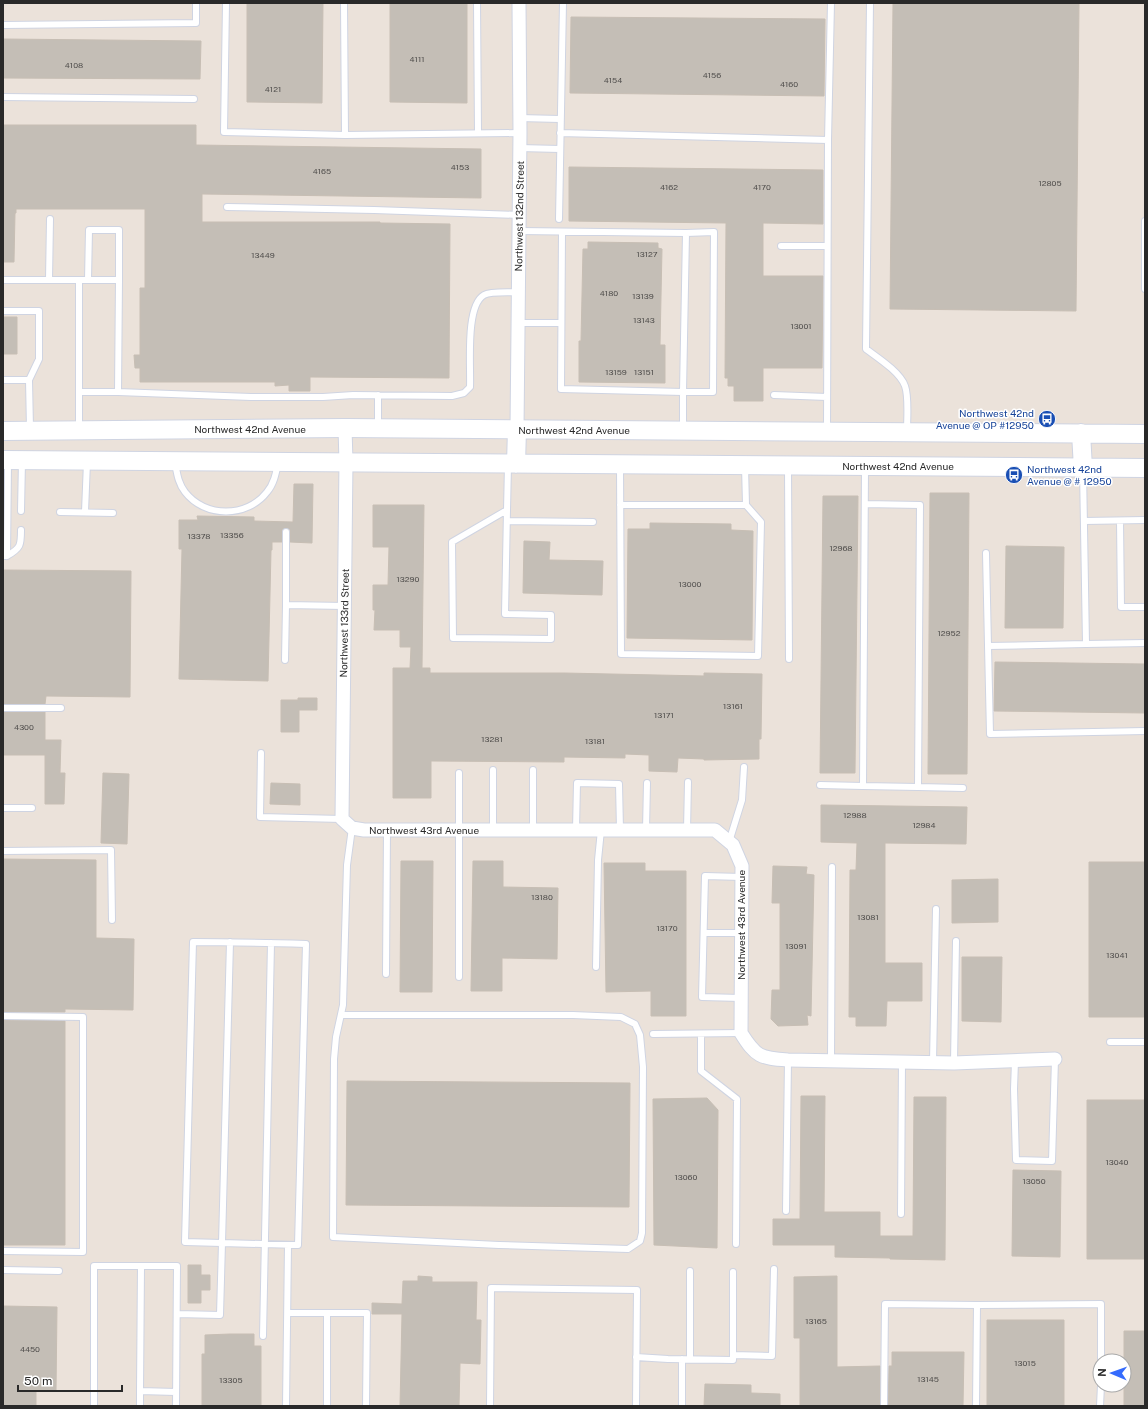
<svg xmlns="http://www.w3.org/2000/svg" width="1148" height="1409" viewBox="0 0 1148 1409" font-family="'Public Sans',sans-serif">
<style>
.building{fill:#c4beb6;stroke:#c7beb4}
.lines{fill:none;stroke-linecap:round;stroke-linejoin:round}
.lane-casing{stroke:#cfd4e2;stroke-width:8}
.street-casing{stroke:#cfd4e2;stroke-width:15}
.secondary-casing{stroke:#cfd4e2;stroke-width:20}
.lane{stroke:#fff;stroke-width:6}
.street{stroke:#fff;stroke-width:13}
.secondary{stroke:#fff;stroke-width:18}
.labels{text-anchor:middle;stroke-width:3;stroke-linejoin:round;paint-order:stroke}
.number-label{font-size:8px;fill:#504e4c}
.street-label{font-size:10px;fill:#292929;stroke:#fff}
.transit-label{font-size:10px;fill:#164399;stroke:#fff;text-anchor:end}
</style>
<rect width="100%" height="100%" fill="#ebe2da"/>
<path class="building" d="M247 3H323L322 103 247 102Z
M390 3H467V103L390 102Z
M893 3H1079L1076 311 890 309Z
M571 17 825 19 824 96 570 93Z
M3 39 201 41 200 79 3 78Z
M3 125H196V145L481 149V198L202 194V222H380V223L450 224 449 378 310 377V391H289V385L275 386V382H140V368H135L134 355H140V288H145V209H16V213H15L14 262H3Z
M569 167 823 170V224L763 223V276H823L822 368H763V401H734V386H728V378H725L726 223 569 221Z
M588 242 658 243V248L662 249 660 345H665V383L579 382V341H581L583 249H588Z
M3 317H17V354H3Z
M294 484H313L312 543 290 542V530L286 528 282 530V542H272V550H271L268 681 179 679 182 549H179V520H198L197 516 254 517V521L293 522Z
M930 493H969L967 774H928Z
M823 496H858L855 773H820Z
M373 505H424L422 668H430V673H564L704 676V673L762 674 761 739H759V759L704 760V759L678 758 677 772 649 771V755L625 754V758L564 757V762L431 761V798H393V668H410L411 647H400V630H374L375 610H373V585H388L389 547H373Z
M650 523 731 524V530L753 531 752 640 627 638 628 529H650Z
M524 541 550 542 549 560 603 561 602 595 523 593Z
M1006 546 1064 547 1063 628H1005Z
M3 570 131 571 130 697 46 696 45 704H3Z
M995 662 1145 664V713L994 711Z
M298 698H317V710H299V732H281V700H298Z
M3 712H45V740H61L60 773H65L64 804H45V755H3Z
M103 773 129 774 127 844 101 843Z
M271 783 300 784V805L270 804Z
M821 805 967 807 966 844 885 843V963H922V1001H887L886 1026H856V1017H849L850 870H856L857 843 821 842Z
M3 859 96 860V938L134 939 133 1010 65 1009V1012H3Z
M401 861H433L432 992H400Z
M473 861H503V887L558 888 557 959 502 958V991H471Z
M1089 862H1145V1017H1089Z
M604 863H645V871H686V1016H651V991L606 992Z
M773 866 807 867 806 874 814 875 811 1016 807 1015 808 1025 778 1026 771 1019 772 990H780V903H772Z
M998 879V922L952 923V880Z
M962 957H1002L1001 1022 962 1021Z
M3 1020 65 1021V1245H3Z
M347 1081 630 1083 629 1207 346 1205Z
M801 1096H825L824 1212H880V1236H913L914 1097H946L945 1260 890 1259V1258L835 1257V1245H773V1219H800Z
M707 1098 718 1110 717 1248 654 1245 653 1099Z
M1087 1100H1145V1259H1087Z
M1013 1170 1061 1171 1060 1257 1012 1256Z
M188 1265H201V1275H210V1290H201V1303H188Z
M418 1276 432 1277V1282H477L476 1320H481L480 1364 460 1363 459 1406H400L402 1314H372V1303L402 1304 403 1281H418Z
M837 1276V1367L880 1366V1406H800V1338H794V1277Z
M3 1306 57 1307 56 1391 36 1390V1406H3Z
M987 1320H1064V1406H987Z
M1124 1331H1145V1406H1124Z
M230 1334H254V1346H261V1406H202V1354H205V1335Z
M892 1352H964L963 1406H888L889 1366H892Z
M705 1384 751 1385V1393L780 1394V1406H704Z"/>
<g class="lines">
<defs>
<path id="lane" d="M226 3 224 132 345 135 520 133
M344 3 345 135
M477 3 478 133
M870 3 866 349C878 358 900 372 905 386 909 397 907 418 907 431
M3 25 196 23V3
M3 97 194 99
M519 118 560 119
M560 133 828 140
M519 148 560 149
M227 207 374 210 519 215
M559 219 563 3
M1145 221V289
M519 231 686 233 683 392 561 389 562 232
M781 246H827
M3 280H79V428
M49 280 50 219
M79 280H119L118 392H79
M88 280 89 230H119V280
M3 311H39V359L29 380
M518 323H561
M3 380H29L30 429
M118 392 251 397H323L353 395 452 396 464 393 470 387C471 366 465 306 484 295 491 291 510 293 518 292
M774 395 827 397
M378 427V395
M683 430V392H713L714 232 686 233
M827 430 828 140 831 3
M175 463C177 473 178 483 185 492 205 518 247 518 267 492 274 484 276 473 278 463
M620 466 621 654 758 656 761 522 746 505 745 466
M788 467 789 659
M865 504 920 505 918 787 863 786 865 468
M620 505H746
M507 510 505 614 551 615V639L453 638 452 542 507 510 508 465
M21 511 22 461
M60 512 113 513
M85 512 87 462
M507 521 593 522
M1084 521 1145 520
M1120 521 1121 607H1145
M286 532V605L345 606
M986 553 988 646 1086 644 1083 469
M3 556H7L8 462
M7 556C21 548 21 545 21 530
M1086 644 1145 643
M988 646 990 734 1145 731
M285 660 286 605
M3 708H61
M261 753 260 817 342 819
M820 785 863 786
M918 787 963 788
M3 808H32
M493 830V770
M533 830V770
M576 830 577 783 619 784 620 830
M646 830 647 783
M687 830 688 782
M729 842 742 800 744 767
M3 851 111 850 112 920
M704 933H741
M596 967 598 860 601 830
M386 974 387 830
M459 977V773
M741 998 702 997 705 876 742 877
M341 1015H573L621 1017 635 1024 640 1035 643 1067 642 1233 640 1241 628 1249 499 1245 333 1237 334 1059 336 1037 343 1005 347 865 352 828
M3 1016 83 1017V1252L3 1251
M653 1034 741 1033
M701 1034V1071L737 1099 736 1244
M1110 1042H1145
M831 1060 832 867
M1015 1061 1014 1089 1016 1160 1052 1161 1055 1059
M933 1062 936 909
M954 1063 956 941
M786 1211 788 1060
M901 1214 902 1061
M141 1266 140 1391 176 1392
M3 1270 59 1271
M977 1305 1101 1304V1361
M288 1313H367L366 1406
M177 1314 220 1315 222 1243 185 1242 193 942C230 942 268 943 306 944L298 1245 222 1243 230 942
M263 1336 271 943
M733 1355 772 1356 774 1269
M636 1357 668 1359 733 1360V1272
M690 1359V1271
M94 1406V1266H177L176 1406
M140 1406V1391
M286 1406 288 1245
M327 1406V1313
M490 1406 491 1288 637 1290 636 1406
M682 1406V1359
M884 1406 885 1304 977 1305 976 1406
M1100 1406 1101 1385"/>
<path id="street" d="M345 428 346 462 342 819 352 828 364 830H715L733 845 742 866 741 1033C756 1057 760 1058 788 1060L954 1063 1055 1059
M517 429 520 133 519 3"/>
<path id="secondary" d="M3 431 345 428 1145 434
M1081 433 1083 468
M3 460 1145 468
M516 464 517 429"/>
</defs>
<use href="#lane" class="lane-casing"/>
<use href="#street" class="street-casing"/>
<use href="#secondary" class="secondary-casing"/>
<use href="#lane" class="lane"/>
<use href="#street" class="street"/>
<use href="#secondary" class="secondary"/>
</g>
<defs>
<symbol id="bus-disc" viewBox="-11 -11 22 22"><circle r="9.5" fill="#1a4fb4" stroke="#fff"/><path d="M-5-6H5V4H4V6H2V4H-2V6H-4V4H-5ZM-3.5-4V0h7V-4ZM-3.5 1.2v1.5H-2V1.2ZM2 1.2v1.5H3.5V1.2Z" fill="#fff"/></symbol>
</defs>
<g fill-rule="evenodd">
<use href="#bus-disc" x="1037" y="409" width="20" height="20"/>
<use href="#bus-disc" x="1004" y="465" width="20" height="20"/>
</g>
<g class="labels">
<g class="number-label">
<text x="417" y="62">4111</text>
<text x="74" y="68">4108</text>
<text x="712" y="78">4156</text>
<text x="613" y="83">4154</text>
<text x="789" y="87">4160</text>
<text x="273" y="92">4121</text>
<text x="460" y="170">4153</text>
<text x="322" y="174">4165</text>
<text x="1050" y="186">12805</text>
<text x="669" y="190">4162</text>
<text x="762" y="190">4170</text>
<text x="647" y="257">13127</text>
<text x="263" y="258">13449</text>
<text x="609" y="296">4180</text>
<text x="643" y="299">13139</text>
<text x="644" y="323">13143</text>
<text x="801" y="329">13001</text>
<text x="616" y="375">13159</text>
<text x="644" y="375">13151</text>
<text x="232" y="538">13356</text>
<text x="199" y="539">13378</text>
<text x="841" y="551">12968</text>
<text x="408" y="582">13290</text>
<text x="690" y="587">13000</text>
<text x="949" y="636">12952</text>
<text x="733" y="709">13161</text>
<text x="664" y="718">13171</text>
<text x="24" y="730">4300</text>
<text x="492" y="742">13281</text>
<text x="595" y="744">13181</text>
<text x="855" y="818">12988</text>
<text x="924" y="828">12984</text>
<text x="542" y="900">13180</text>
<text x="868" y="920">13081</text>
<text x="667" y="931">13170</text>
<text x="796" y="949">13091</text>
<text x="1117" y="958">13041</text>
<text x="1117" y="1165">13040</text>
<text x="686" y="1180">13060</text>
<text x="1034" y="1184">13050</text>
<text x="816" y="1324">13165</text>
<text x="30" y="1352">4450</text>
<text x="1025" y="1366">13015</text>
<text x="928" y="1382">13145</text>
<text x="231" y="1383">13305</text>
</g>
<g class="street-label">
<text transform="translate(519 216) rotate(-89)" y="4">Northwest 132nd Street</text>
<text x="250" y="433">Northwest 42nd Avenue</text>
<text x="574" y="434">Northwest 42nd Avenue</text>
<text x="898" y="470">Northwest 42nd Avenue</text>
<text transform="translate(344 623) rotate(-89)" y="4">Northwest 133rd Street</text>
<text x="424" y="834">Northwest 43rd Avenue</text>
<text transform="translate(741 925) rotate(-90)" y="4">Northwest 43rd Avenue</text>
</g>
<g class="transit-label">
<text x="1034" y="417">Northwest 42nd<tspan x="1034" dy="12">Avenue @ OP #12950</tspan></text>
<text x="1027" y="473" text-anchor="start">Northwest 42nd<tspan x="1027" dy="12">Avenue @ # 12950</tspan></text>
</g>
</g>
<rect width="1148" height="1409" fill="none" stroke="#292929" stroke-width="8"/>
<g transform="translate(1112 1373) rotate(272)"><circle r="19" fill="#ffffff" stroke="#a9a9a9"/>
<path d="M0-3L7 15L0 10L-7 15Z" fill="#356bfd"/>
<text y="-6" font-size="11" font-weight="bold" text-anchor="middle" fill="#292929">N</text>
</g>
<path d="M18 1385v6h104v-6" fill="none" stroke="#292929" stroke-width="2"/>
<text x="24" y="1385" font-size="12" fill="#292929" stroke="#ffffff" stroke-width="3" paint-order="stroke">50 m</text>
</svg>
